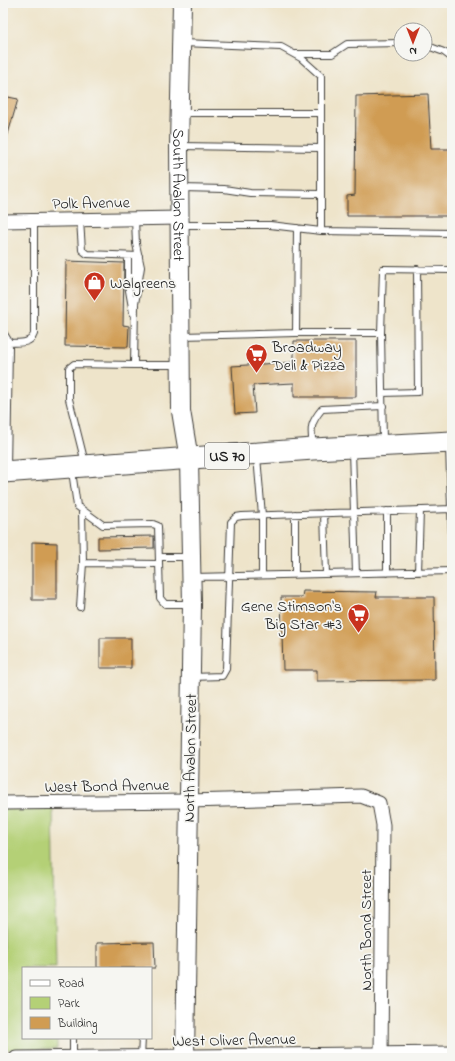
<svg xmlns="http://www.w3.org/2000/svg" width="455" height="1061" viewBox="0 0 455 1061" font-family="'Indie Flower',sans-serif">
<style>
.green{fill:#b4d076;stroke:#687649}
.building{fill:#d09c53}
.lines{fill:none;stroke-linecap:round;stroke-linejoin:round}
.lane-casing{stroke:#3c3a36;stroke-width:8}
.street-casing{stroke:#3c3a36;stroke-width:15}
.secondary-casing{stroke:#3c3a36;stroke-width:20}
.primary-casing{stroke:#3c3a36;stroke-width:23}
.lane{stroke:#fff;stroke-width:6}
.street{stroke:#fff;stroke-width:13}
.secondary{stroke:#fff;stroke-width:18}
.primary{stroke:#fff;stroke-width:21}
.labels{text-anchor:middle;stroke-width:3.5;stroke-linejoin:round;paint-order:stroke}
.shield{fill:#f6f6f2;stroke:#5d5d5c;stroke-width:1}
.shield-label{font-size:15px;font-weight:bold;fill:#1c1c1c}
.street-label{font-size:16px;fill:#1c1c1c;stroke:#f6f6f2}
.poi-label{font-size:16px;fill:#1c1c1c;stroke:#f6f6f2;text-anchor:start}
</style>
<rect width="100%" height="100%" fill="#f6f6f2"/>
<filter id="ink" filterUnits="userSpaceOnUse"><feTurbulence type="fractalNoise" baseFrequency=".025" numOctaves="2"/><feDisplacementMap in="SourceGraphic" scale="8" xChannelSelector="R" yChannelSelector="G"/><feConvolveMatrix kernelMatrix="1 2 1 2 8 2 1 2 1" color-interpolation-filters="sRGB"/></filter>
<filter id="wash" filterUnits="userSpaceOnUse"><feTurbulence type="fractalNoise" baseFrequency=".012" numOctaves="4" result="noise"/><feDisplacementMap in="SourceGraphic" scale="16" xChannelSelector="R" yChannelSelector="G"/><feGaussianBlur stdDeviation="0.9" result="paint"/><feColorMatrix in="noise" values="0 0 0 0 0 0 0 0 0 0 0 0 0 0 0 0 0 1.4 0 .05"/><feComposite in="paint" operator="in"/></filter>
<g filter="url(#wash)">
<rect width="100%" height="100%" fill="#eee4ca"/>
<path class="green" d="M53 807 56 968H23V1038H57V1049L3 1050V808Z"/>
<g id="blocks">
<path class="building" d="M428 94 431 149H452V216H347V196L355 195 356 96Z
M3 96 18 99 6 141 3 140Z
M66 261 124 263 123 325 129 326 128 347 65 346Z
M294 341H356V397H294V383L253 385 255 413 235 414 232 366 294 362Z
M154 536V548L98 549V537Z
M32 542 57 543V600H32Z
M303 591 377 592 376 597H434L435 680 317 681V670H283L281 597H302Z
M100 638H131V668H100Z
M154 942 155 968H97V943Z"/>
</g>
</g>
<g filter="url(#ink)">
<use href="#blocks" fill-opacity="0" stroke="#3c3a36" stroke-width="1"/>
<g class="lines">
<defs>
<path id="lane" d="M183 43 281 47 301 58 321 76V231
M425 45 444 52 452 58
M296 54H332L347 44 401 43
M181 113H321
M181 146 321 148
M182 188 224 189 250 193 321 194
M135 219 136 244 141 267 135 304 134 365H179
M80 220 82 250 87 254 139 256
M182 225H270L321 231 452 233
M128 256V285L133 313
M135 256V288
M3 332 8 340 9 347 7 469
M296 333H381L383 442
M381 333 383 269 452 270
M182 336 296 333 297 228
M8 343C18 342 30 345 34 334V220
M382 393 418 392 417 269
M313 445C310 428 311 422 322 409L383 406
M449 446 452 538
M352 451 356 573
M257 457 262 515V575
M85 463 69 399V368L74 364 134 365
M72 471 77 506 103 525 153 524 158 526 160 598 165 604H191
M387 511V573
M324 513 326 574
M159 557H190
M83 563 159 564
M418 572 420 511
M295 574V514
M193 577 452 571
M80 607 83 563 82 510
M192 677 222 676 226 669 231 522 236 517 242 516 452 509
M73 1038V1057
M141 1057 142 1038"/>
<path id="street" d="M3 221 180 218
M3 803 189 801 361 796 379 803 383 825 381 1058
M16 1058 452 1053"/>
<g id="secondary">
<path id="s1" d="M182 3 179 146 181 411 189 459 192 604 185 1058"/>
</g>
<path id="primary" d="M3 472 313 449 452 442"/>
</defs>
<use href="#lane" class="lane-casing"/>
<use href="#street" class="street-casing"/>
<use href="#secondary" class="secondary-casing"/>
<use href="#primary" class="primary-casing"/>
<use href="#lane" class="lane"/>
<use href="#street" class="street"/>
<use href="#secondary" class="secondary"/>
<use href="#primary" class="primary"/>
</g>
</g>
<defs>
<symbol id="shop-pin" viewBox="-11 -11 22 30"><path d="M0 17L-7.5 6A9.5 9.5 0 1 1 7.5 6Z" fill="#c8321e" stroke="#f6f6f2"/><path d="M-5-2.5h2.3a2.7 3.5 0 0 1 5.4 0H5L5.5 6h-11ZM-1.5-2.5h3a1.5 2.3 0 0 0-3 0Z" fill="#fff"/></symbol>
<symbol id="supermarket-pin" viewBox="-11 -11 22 30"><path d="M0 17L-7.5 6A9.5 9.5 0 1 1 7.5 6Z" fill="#c8321e" stroke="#f6f6f2"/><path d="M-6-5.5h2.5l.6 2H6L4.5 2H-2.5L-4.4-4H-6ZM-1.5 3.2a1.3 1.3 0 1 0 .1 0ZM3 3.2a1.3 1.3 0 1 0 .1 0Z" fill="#fff"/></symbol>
</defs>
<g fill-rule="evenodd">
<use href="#shop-pin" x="82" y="270" width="25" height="34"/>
<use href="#supermarket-pin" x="244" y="342" width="25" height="34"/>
<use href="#supermarket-pin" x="346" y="602" width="25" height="34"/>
</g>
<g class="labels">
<rect class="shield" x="205" y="443" width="44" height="26" rx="3"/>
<g class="shield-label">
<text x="227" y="461">US 70</text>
</g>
<g class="street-label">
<text dy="6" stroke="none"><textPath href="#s1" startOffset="192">South Avalon Street</textPath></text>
<text transform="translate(91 202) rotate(-1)" y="6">Polk Avenue</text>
<text transform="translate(189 758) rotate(-89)" y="6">North Avalon Street</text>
<text transform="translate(107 785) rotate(-1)" y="6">West Bond Avenue</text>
<text transform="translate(365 930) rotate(-90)" y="6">North Bond Street</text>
<text transform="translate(234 1039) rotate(-1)" y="6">West Oliver Avenue</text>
</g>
<g class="poi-label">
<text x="110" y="288">Walgreens</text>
<text x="272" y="352">Broadway<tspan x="272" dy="18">Deli &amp; Pizza</tspan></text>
<text x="342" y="611" text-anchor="end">Gene Stimson's<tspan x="342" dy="18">Big Star #3</tspan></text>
</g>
</g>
<rect width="455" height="1061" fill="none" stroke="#f6f6f2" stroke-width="16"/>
<rect x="22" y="967" width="130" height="72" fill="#f6f6f2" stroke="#9f9f9c"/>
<rect x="30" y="980" width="20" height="6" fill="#ffffff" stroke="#9f9f9c"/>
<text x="58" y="987" font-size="12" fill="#1c1c1c">Road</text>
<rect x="30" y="997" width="20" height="12" fill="#b4d076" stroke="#9f9f9c"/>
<text x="58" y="1007" font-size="12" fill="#1c1c1c">Park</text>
<rect x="30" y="1017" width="20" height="12" fill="#d09c53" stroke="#9f9f9c"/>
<text x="58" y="1027" font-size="12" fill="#1c1c1c">Building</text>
<g transform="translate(413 42) rotate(180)"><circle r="19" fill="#f6f6f2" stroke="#9f9f9c"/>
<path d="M0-3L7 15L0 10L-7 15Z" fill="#c8321e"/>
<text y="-6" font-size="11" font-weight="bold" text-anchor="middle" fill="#1c1c1c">N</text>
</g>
</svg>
